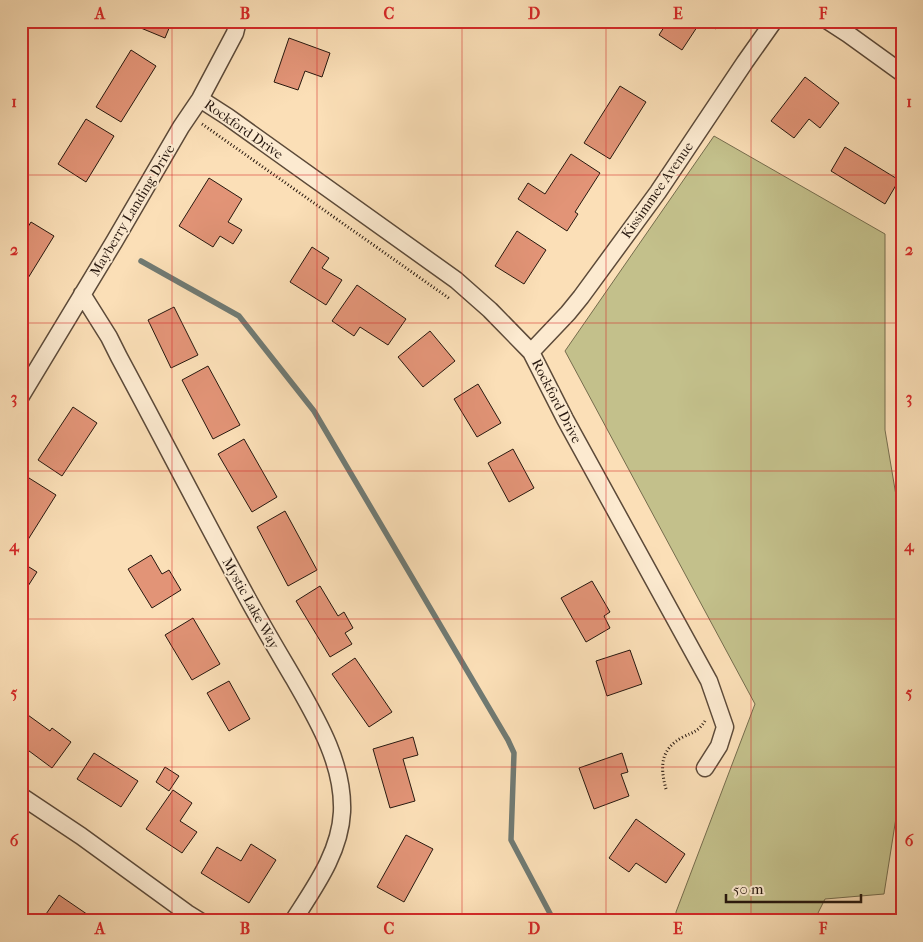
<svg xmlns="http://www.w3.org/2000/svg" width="923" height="942" viewBox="0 0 923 942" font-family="'IM FELL French Canon',serif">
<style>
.green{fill:#c3c08b;stroke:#756c4d}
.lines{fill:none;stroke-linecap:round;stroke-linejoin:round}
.stream{stroke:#707a73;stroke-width:5.5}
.building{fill:#e29477;stroke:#27180f}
.street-casing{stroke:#5c4a39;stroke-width:19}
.path{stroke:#27180f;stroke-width:3;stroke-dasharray:1 2.5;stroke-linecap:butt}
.street{stroke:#fcead0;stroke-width:16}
.grid{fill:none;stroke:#d62828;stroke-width:1;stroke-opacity:0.55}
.labels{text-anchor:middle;stroke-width:4;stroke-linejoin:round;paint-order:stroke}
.street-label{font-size:14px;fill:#27180f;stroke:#fcead0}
.neatline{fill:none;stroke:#d62828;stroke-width:2}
.grid-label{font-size:16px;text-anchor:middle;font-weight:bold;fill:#d62828}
</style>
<rect width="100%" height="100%" fill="#fbdfb7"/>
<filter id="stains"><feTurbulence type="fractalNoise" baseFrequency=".004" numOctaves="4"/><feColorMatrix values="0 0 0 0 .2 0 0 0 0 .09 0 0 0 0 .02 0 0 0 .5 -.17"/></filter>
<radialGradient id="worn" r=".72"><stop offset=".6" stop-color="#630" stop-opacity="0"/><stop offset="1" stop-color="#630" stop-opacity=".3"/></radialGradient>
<path class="green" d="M714 136 885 234V430L902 531V786H901L884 894 825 899 814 921H676V912L755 704 565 351Z"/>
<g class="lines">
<path class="stream" d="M141 261 239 316 314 411 508 740 514 753 511 840 554 921"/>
</g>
<path class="building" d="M138 21H172L165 38 136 26Z
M668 21H701L682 50 659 35Z
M704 21H722L716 29Z
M289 38 330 53 322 77 305 71 298 90 274 82Z
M131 50 156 66 121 122 96 107Z
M805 77 839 103 820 128 809 119 794 138 771 121Z
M620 86 646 102 610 159 584 143Z
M86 119 114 136 86 182 58 164Z
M845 147 899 180 885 204 831 171Z
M571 154 600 173 575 212 578 214 567 231 518 199 528 183 545 194Z
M209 178 242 199 228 222 242 230 233 244 220 236 213 247 179 226Z
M31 222 54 236 25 283 21 281V238Z
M517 231 546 250 524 284 495 266Z
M312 247 329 258 322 268 342 280 326 305 290 282Z
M357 285 406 319 388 345 360 327 354 336 332 321Z
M174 307 198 355 171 368 148 320Z
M430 331 455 361 423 387 398 357Z
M208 366 240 425 213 439 182 380Z
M478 384 501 423 477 437 454 399Z
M73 407 97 423 62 476 38 460Z
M244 439 277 497 252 512 218 454Z
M513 449 534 488 509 502 488 463Z
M29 478 56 495 24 546 21 544V491Z
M285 511 317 570 288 586 257 527Z
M151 555 162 574 169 570 181 590 152 608 128 569Z
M21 562 37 572 21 597Z
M592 581 610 612 604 616 610 628 586 642 561 598Z
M320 586 338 616 344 612 353 628 345 633 352 644 330 657 296 601Z
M193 618 220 664 192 680 165 635Z
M630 650 642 684 607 696 596 661Z
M355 658 392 712 369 727 332 674Z
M229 681 250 719 229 731 207 693Z
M21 710 50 731 52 728 71 742 52 768 21 745Z
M413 737 418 755 403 759 415 801 390 808 373 749Z
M94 753 138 781 121 807 77 779Z
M622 753 628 772 621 774 629 796 594 809 579 768Z
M165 767 179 776 169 791 156 782Z
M173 790 192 803 180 821 197 832 182 853 146 829Z
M636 819 685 854 666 883 636 863 629 872 609 858Z
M406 835 433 849 404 902 377 887Z
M251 844 276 860 249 903 201 873 217 847 241 861Z
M59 895 97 921H49L44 917Z
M356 914 366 921H351Z"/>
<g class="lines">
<defs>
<path id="street" d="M828 21 848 34 902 73
M200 99 228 117 456 280 490 310 531 352 565 419 709 681 725 727 719 746 705 768
M82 294 109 337 119 357C161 435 201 513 243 590 259 620 277 650 294 679 317 719 344 764 342 812 340 853 314 888 293 921
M531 352 568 313 581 297 658 192 745 62 774 21
M21 396 114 242 181 127 200 99 235 33 238 21
M21 796 81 836 187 913 200 921"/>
</defs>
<use href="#street" class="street-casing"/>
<path class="path" d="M202 124 450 299
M666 789C660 767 660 749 683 737 693 732 698 732 705 721"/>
<use href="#street" class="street"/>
</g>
<path class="grid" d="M172 21V921M317 21V921M462 21V921M606 21V921M751 21V921M21 175H902M21 323H902M21 471H902M21 619H902M21 767H902"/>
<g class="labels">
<g class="street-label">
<text transform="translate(244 129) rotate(35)" y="5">Rockford Drive</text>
<text transform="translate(657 190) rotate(-55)" y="5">Kissimmee Avenue</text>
<text transform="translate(132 210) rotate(-59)" y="5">Mayberry Landing Drive</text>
<text transform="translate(557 401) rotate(63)" y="5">Rockford Drive</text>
<text transform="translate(251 603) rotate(61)" y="5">Mystic Lake Way</text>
</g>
</g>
<rect width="923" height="942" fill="none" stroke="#fbdfb7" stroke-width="55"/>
<path d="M726 894v8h135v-8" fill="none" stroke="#27180f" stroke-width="2.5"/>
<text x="733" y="894" font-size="15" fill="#27180f" stroke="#fcead0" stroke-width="4" paint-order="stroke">50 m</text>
<rect x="28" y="28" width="868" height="886" class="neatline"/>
<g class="grid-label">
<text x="100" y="19">A</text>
<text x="245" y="19">B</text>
<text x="389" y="19">C</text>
<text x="534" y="19">D</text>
<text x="678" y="19">E</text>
<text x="823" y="19">F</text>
<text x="14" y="107">1</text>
<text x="909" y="107">1</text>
<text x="14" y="255">2</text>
<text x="909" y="255">2</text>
<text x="14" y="403">3</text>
<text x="909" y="403">3</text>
<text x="14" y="551">4</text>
<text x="909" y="551">4</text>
<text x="14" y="698">5</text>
<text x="909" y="698">5</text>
<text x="14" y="846">6</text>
<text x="909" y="846">6</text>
<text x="100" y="934">A</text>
<text x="245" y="934">B</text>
<text x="389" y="934">C</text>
<text x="534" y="934">D</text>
<text x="678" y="934">E</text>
<text x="823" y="934">F</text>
</g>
<rect width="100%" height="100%" filter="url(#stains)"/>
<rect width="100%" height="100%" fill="url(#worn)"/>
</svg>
